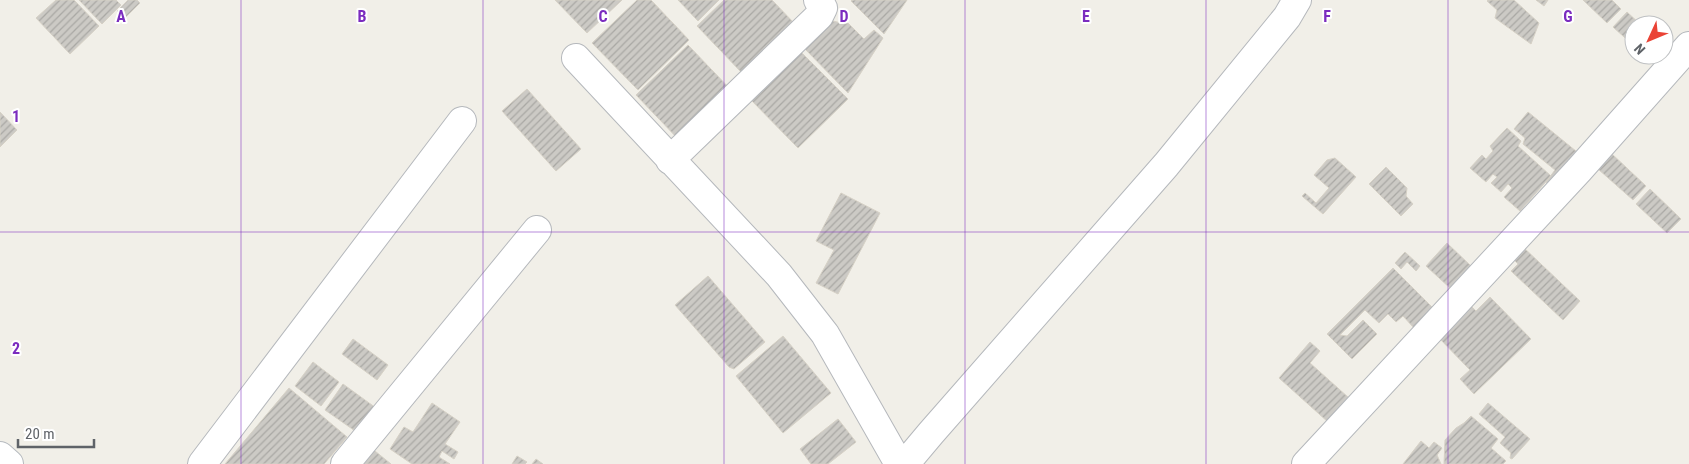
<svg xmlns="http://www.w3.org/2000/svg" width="1689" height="464" viewBox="0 0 1689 464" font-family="'Roboto Condensed',sans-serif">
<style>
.building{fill:url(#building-hatch);stroke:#d6d1c6}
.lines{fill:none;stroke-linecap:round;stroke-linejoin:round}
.street-casing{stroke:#b5b8bc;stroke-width:30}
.secondary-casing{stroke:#b6babf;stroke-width:30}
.street{stroke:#fff;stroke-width:28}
.secondary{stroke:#fff;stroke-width:28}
.grid{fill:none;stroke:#7b2cbf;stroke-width:1;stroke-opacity:0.55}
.grid-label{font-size:16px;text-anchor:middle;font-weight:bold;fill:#7b2cbf;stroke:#fff;stroke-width:4;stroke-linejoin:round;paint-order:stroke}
</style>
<defs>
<pattern id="building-hatch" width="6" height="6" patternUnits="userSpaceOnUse" patternTransform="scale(1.25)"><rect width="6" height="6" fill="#cccac5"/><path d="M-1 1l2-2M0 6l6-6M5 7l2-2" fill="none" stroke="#a9a8a4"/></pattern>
</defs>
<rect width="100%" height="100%" fill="#f1efe8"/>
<path class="building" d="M56 0H74L99 26 70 54 36 18Z
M79 0H116L121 5 102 24Z
M128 0H137L140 3 125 18 117 11Z
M555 0H622L587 33Z
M637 0H651L689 40 638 90 592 43Z
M678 0H719L698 21Z
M724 0H772L794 23 742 73 697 26Z
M852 0H907L884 34 851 1Z
M1488 0H1514L1539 23 1531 44 1495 18 1497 10 1487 1Z
M1536 0H1548L1544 6Z
M1583 0H1612L1621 9 1607 23Z
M1627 12 1641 25H1634V46L1613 27Z
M833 21 841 23H848L864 39 874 30 883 38 848 93 804 48Z
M688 45 733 92 681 142 636 95Z
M1664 46 1670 51 1656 66 1643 55H1664Z
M798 49 848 99 798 148 749 98Z
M527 89 581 149 556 171 502 111Z
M0 112 17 130 0 147Z
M1528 112 1582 156 1555 189 1546 182 1555 170 1523 144 1525 138 1514 129Z
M1507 128 1521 141 1518 146 1551 176 1520 211 1504 197 1512 188 1508 184 1501 192 1491 183 1497 177 1493 174 1486 182 1470 168 1482 155 1486 159 1493 151 1490 146Z
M1612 154 1646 186 1633 200 1598 169Z
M1335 158 1356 177 1323 214 1302 196 1305 193 1316 203 1329 188 1314 175 1327 160Z
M1386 167 1407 188 1406 196 1413 204 1401 216 1369 184Z
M1650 189 1681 219 1667 233 1636 204Z
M841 193 880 213 838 294 816 283 834 250 816 241Z
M1447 243 1471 266 1450 288 1426 266Z
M1522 246 1580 301 1563 320 1511 271 1518 264 1511 257Z
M1405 252 1420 266 1416 271 1407 262 1401 269 1395 263Z
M1393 268 1433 308 1414 328 1403 316 1396 322 1388 314 1379 323 1365 310 1340 335 1347 336 1363 320 1377 334 1352 359 1327 334Z
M708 276 765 342 734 369 729 367 675 305Z
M1490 297 1531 339 1474 394 1460 379 1470 370 1438 337 1471 306 1476 311Z
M783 336 831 393 783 433 736 376Z
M353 339 388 365 377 380 342 354Z
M1310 342 1320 351 1310 363 1349 398 1328 422 1279 378Z
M313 362 339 382 321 406 295 386Z
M343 384 376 408 358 433 325 410Z
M289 388 347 437 324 464H225Z
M432 403 460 422 445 444 458 452 454 459 442 451 439 457 450 464H412L390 449 404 427 413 432Z
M1488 403 1530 439 1512 459 1510 458 1511 453 1500 443 1505 437 1479 414Z
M1471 416 1498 439 1491 448 1506 461 1503 464H1444L1445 440 1456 428 1464 423Z
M838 419 856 442 828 464H811L800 449Z
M1421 441 1429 448 1434 442 1442 448 1437 455 1441 464H1403Z
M370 447 391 464H357Z
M517 456 527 462 525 464H512Z
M536 459 543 464H532Z"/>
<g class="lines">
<defs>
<path id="street" d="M576 58 779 275 825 334 899 464
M670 160 819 16 823 8 818 0
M202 464 462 121
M345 464 537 230
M905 464 931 433 1166 165 1287 17 1297 0
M1306 464 1579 170 1689 46"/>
<path id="secondary" d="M0 456 9 464"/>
</defs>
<use href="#street" class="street-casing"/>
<use href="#secondary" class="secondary-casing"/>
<use href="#street" class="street"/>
<use href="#secondary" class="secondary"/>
</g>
<path class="grid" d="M241 0V464M483 0V464M724 0V464M965 0V464M1206 0V464M1448 0V464M0 232H1689"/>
<g class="grid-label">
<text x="121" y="22">A</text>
<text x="362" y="22">B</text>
<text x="603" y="22">C</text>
<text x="844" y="22">D</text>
<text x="1086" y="22">E</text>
<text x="1327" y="22">F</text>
<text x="1568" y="22">G</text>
<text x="16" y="122">1</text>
<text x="16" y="354">2</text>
</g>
<g transform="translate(1649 40) rotate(226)"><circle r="24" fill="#ffffff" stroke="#bfc1c3"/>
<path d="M0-4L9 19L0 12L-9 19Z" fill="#ea4335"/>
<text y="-8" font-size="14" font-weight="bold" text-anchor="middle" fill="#5f6368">N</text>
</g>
<path d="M18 439v8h76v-8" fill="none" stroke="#5f6368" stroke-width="2.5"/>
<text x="25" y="439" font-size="15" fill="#5f6368" stroke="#ffffff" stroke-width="4" paint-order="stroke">20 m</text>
</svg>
